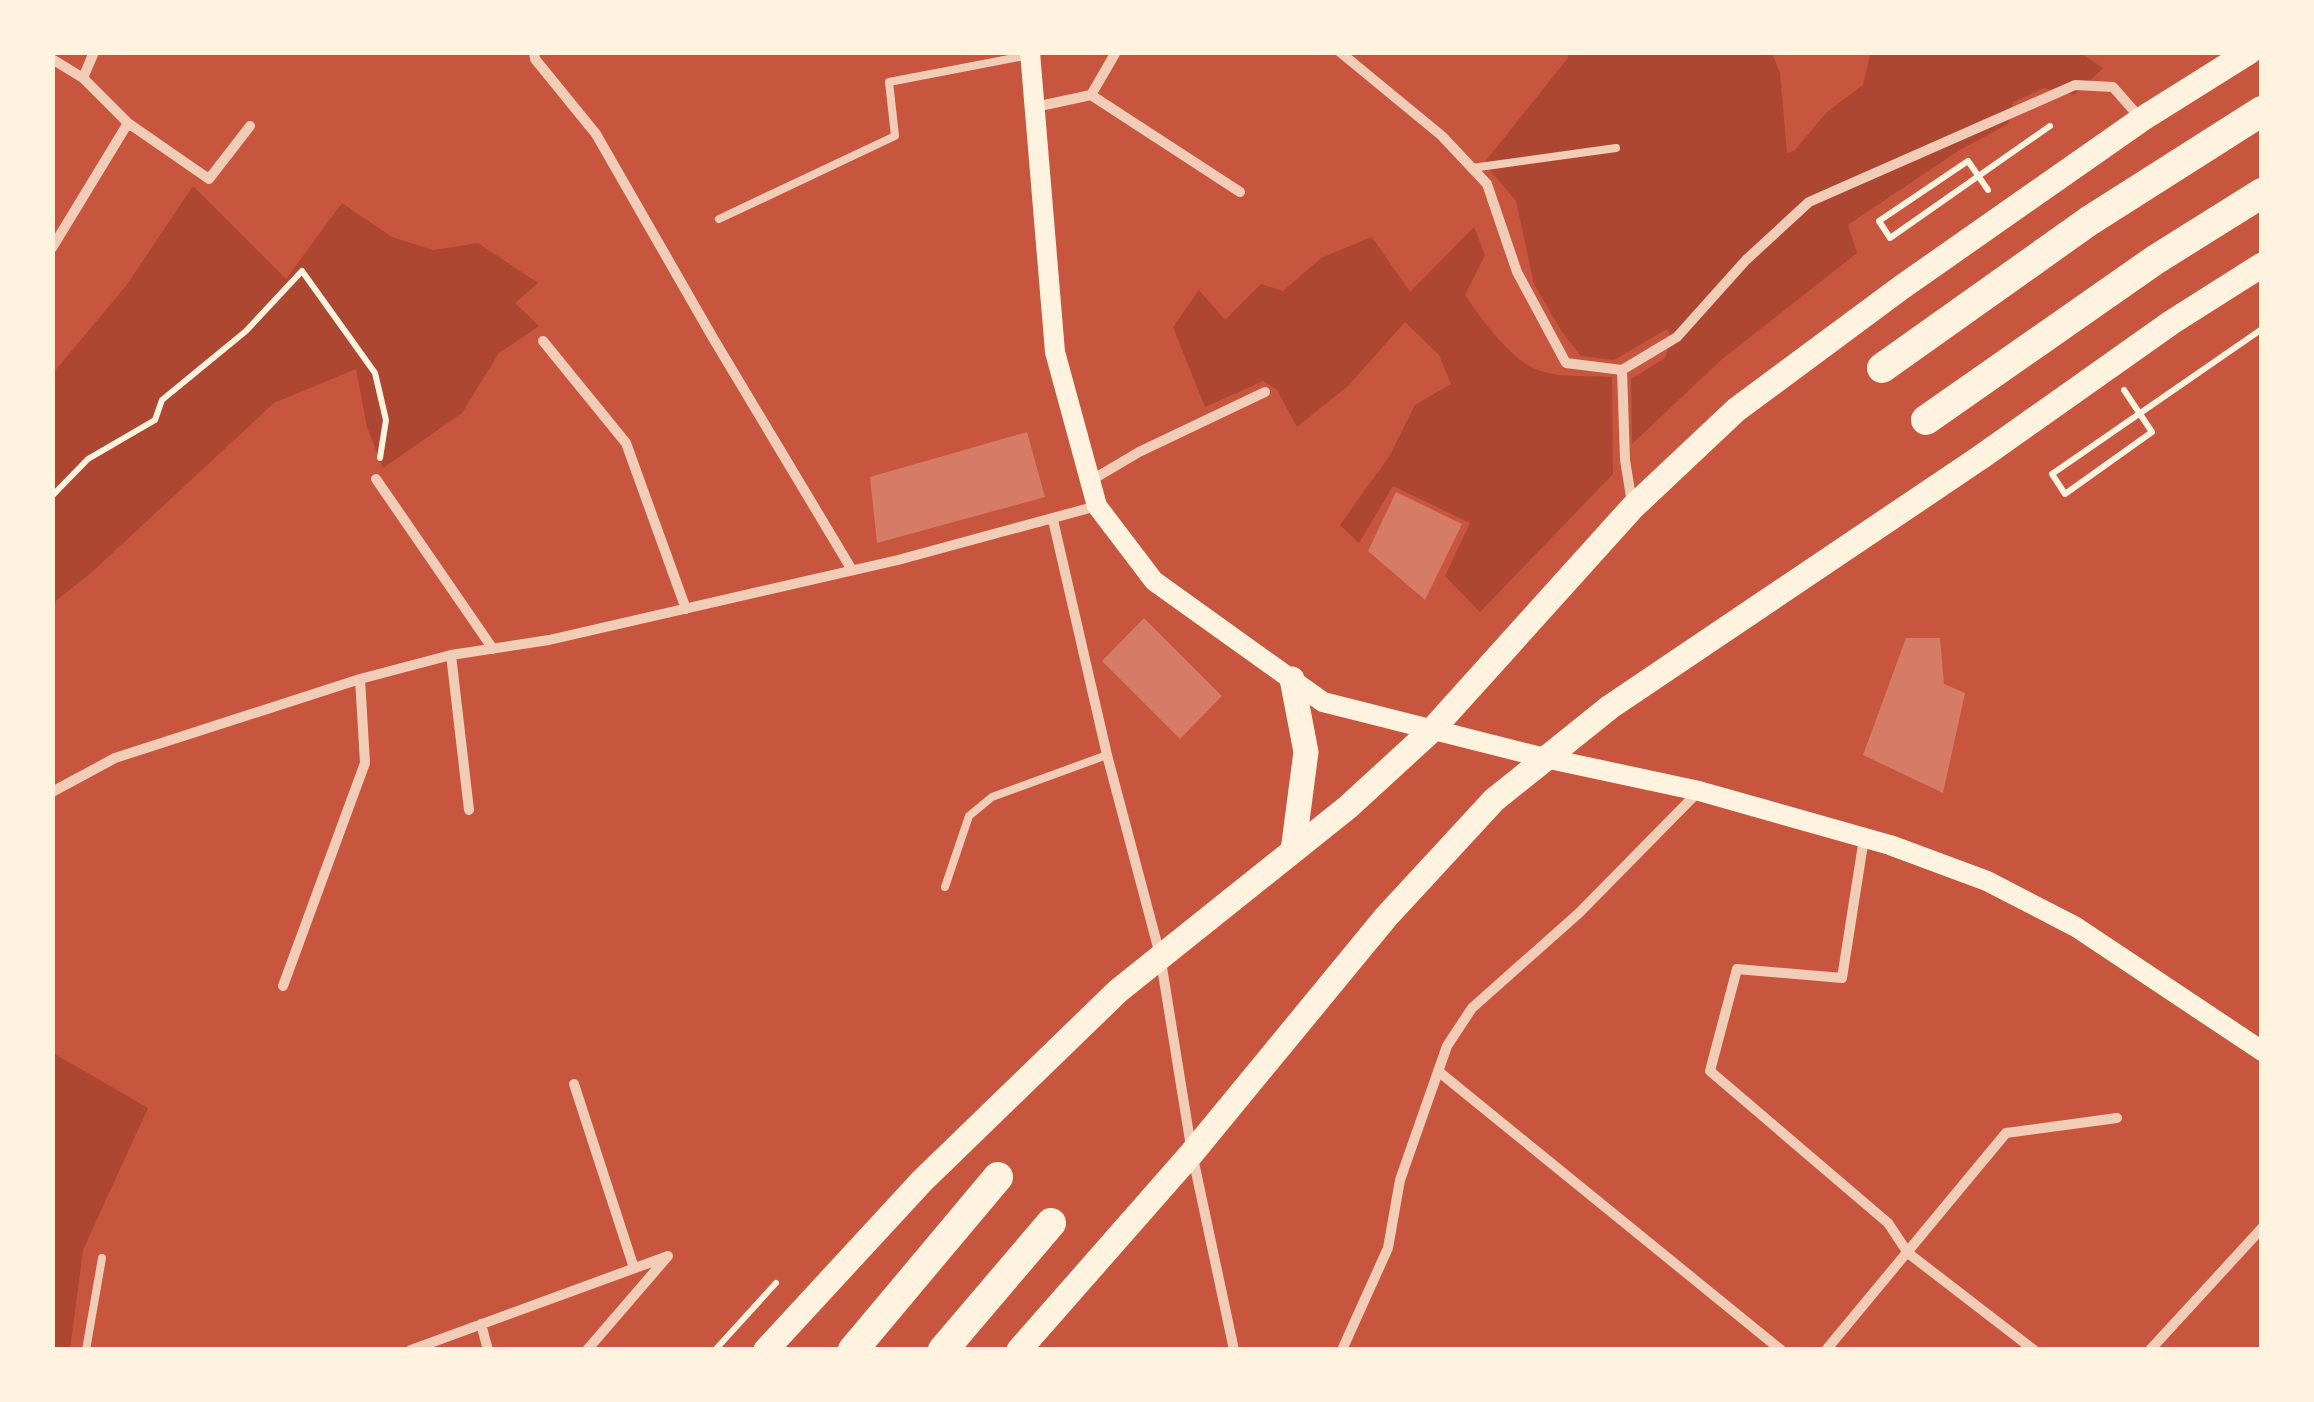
<svg xmlns="http://www.w3.org/2000/svg" width="2314" height="1402" viewBox="0 0 2314 1402" font-family="'Nunito Sans',sans-serif">
<style>
.green{fill:#ae4732}
.building{fill:#d67c66}
.lines{fill:none;stroke-linecap:round;stroke-linejoin:round}
.path{stroke:#fff3e0;stroke-width:6}
.service{stroke:#f1ccb7;stroke-width:8}
.minor{stroke:#f1ccb7;stroke-width:10}
.secondary{stroke:#fff3e0;stroke-width:20}
.primary{stroke:#fff3e0;stroke-width:25}
.motorway{stroke:#fff3e0;stroke-width:30}
</style>
<rect width="100%" height="100%" fill="#c8553d"/>
<path class="green" d="M1568 53H1772L1780 73 1787 153 1794 151 1827 112 1863 85 1870 55 1874 53H2081L2103 68 2074 95 2044 88 2013 102 2008 124 1958 151 1848 225 1857 253 1721 360 1632 444 1631 379 1665 358 1671 337 1667 329 1614 360 1581 356 1562 332 1534 284 1516 201 1484 163 1568 58Z
M193 186 286 279 342 203 392 237 433 250 478 243 538 283 515 303 539 326 499 353 462 413 383 468 367 427 356 369 274 403 92 572 53 603V373L126 286Z
M1474 227 1485 255 1465 295C1481 319 1506 353 1531 367 1553 379 1588 375 1612 377L1613 474 1480 612 1445 576 1470 523 1393 486 1359 543 1340 525 1390 455 1415 405 1451 384 1439 355 1405 322 1348 386 1297 427 1277 390 1263 381 1205 407 1173 327 1199 290 1225 320 1261 284 1283 291 1321 258 1372 237 1410 292Z
M53 1053 148 1108 83 1250 70 1349H53Z"/>
<path class="building" d="M1027 432 1045 497 877 543 870 477Z
M1396 492 1462 524 1425 600 1368 551Z
M1144 618 1222 696 1180 739 1102 661Z
M1906 638H1940L1944 684 1965 693 1943 793 1863 755Z"/>
<g class="lines">
<path class="path" d="M1988 190 1968 161 1879 221 1890 238 2050 126
M2124 390 2152 432 2065 494 2052 474 2262 329
M52 496 88 459 155 420 162 400 246 331 302 271 375 373 386 420 380 458
M715 1350 776 1283"/>
<path class="service" d="M1472 168 1616 148
M719 219 895 136 889 82 1030 55
M945 887 969 816 992 797 1107 755
M86 1350 102 1258"/>
<path class="minor" d="M534 52 535 59 596 134 713 338 852 570
M1340 52 1442 136 1487 184 1517 272 1566 363 1622 370 1677 337 1746 260 1809 202 2075 85 2113 87 2141 119
M52 59 83 78
M1091 95 1240 192
M1035 107 1091 95 1116 52
M128 123 209 179 250 126
M52 248 128 123 83 78 94 52
M543 341 626 443 686 609
M1622 370 1625 460 1632 503
M376 479 493 649
M1090 481 1139 452 1265 392
M1053 520 1107 755 1160 955 1192 1153 1234 1350
M451 655 469 810
M52 792 115 758 360 679 451 655 549 640 898 560 1097 506
M1864 838 1842 978 1737 969 1710 1071 1888 1223 1908 1253 2034 1350
M283 986 365 763 360 679
M1438 1071 1781 1350
M574 1084 634 1268
M481 1324 488 1350
M411 1350 668 1256 587 1350
M1342 1350 1388 1248 1400 1180 1447 1046 1472 1008 1579 913 1698 792
M1826 1350 2006 1133 2117 1118
M2150 1350 2262 1228"/>
<path class="secondary" d="M1030 52 1055 352 1097 506 1154 581 1323 702 1545 758 1699 791 1890 845 1987 881 2076 927 2262 1051"/>
<path class="primary" d="M1292 679 1306 752 1293 851
M766 1350 922 1181 1118 991 1348 807 1432 730 1633 507 1736 410 1902 287 2142 119 2249 52
M1019 1350 1192 1153 1386 917 1494 800 1610 707 1981 457 2172 322 2262 265"/>
<path class="motorway" d="M1882 368 2089 221 2262 111
M1926 420 2155 260 2262 193
M853 1350 998 1177
M943 1350 1051 1223"/>
</g>
<rect width="2314" height="1402" fill="none" stroke="#fff3e0" stroke-width="110"/>
</svg>
